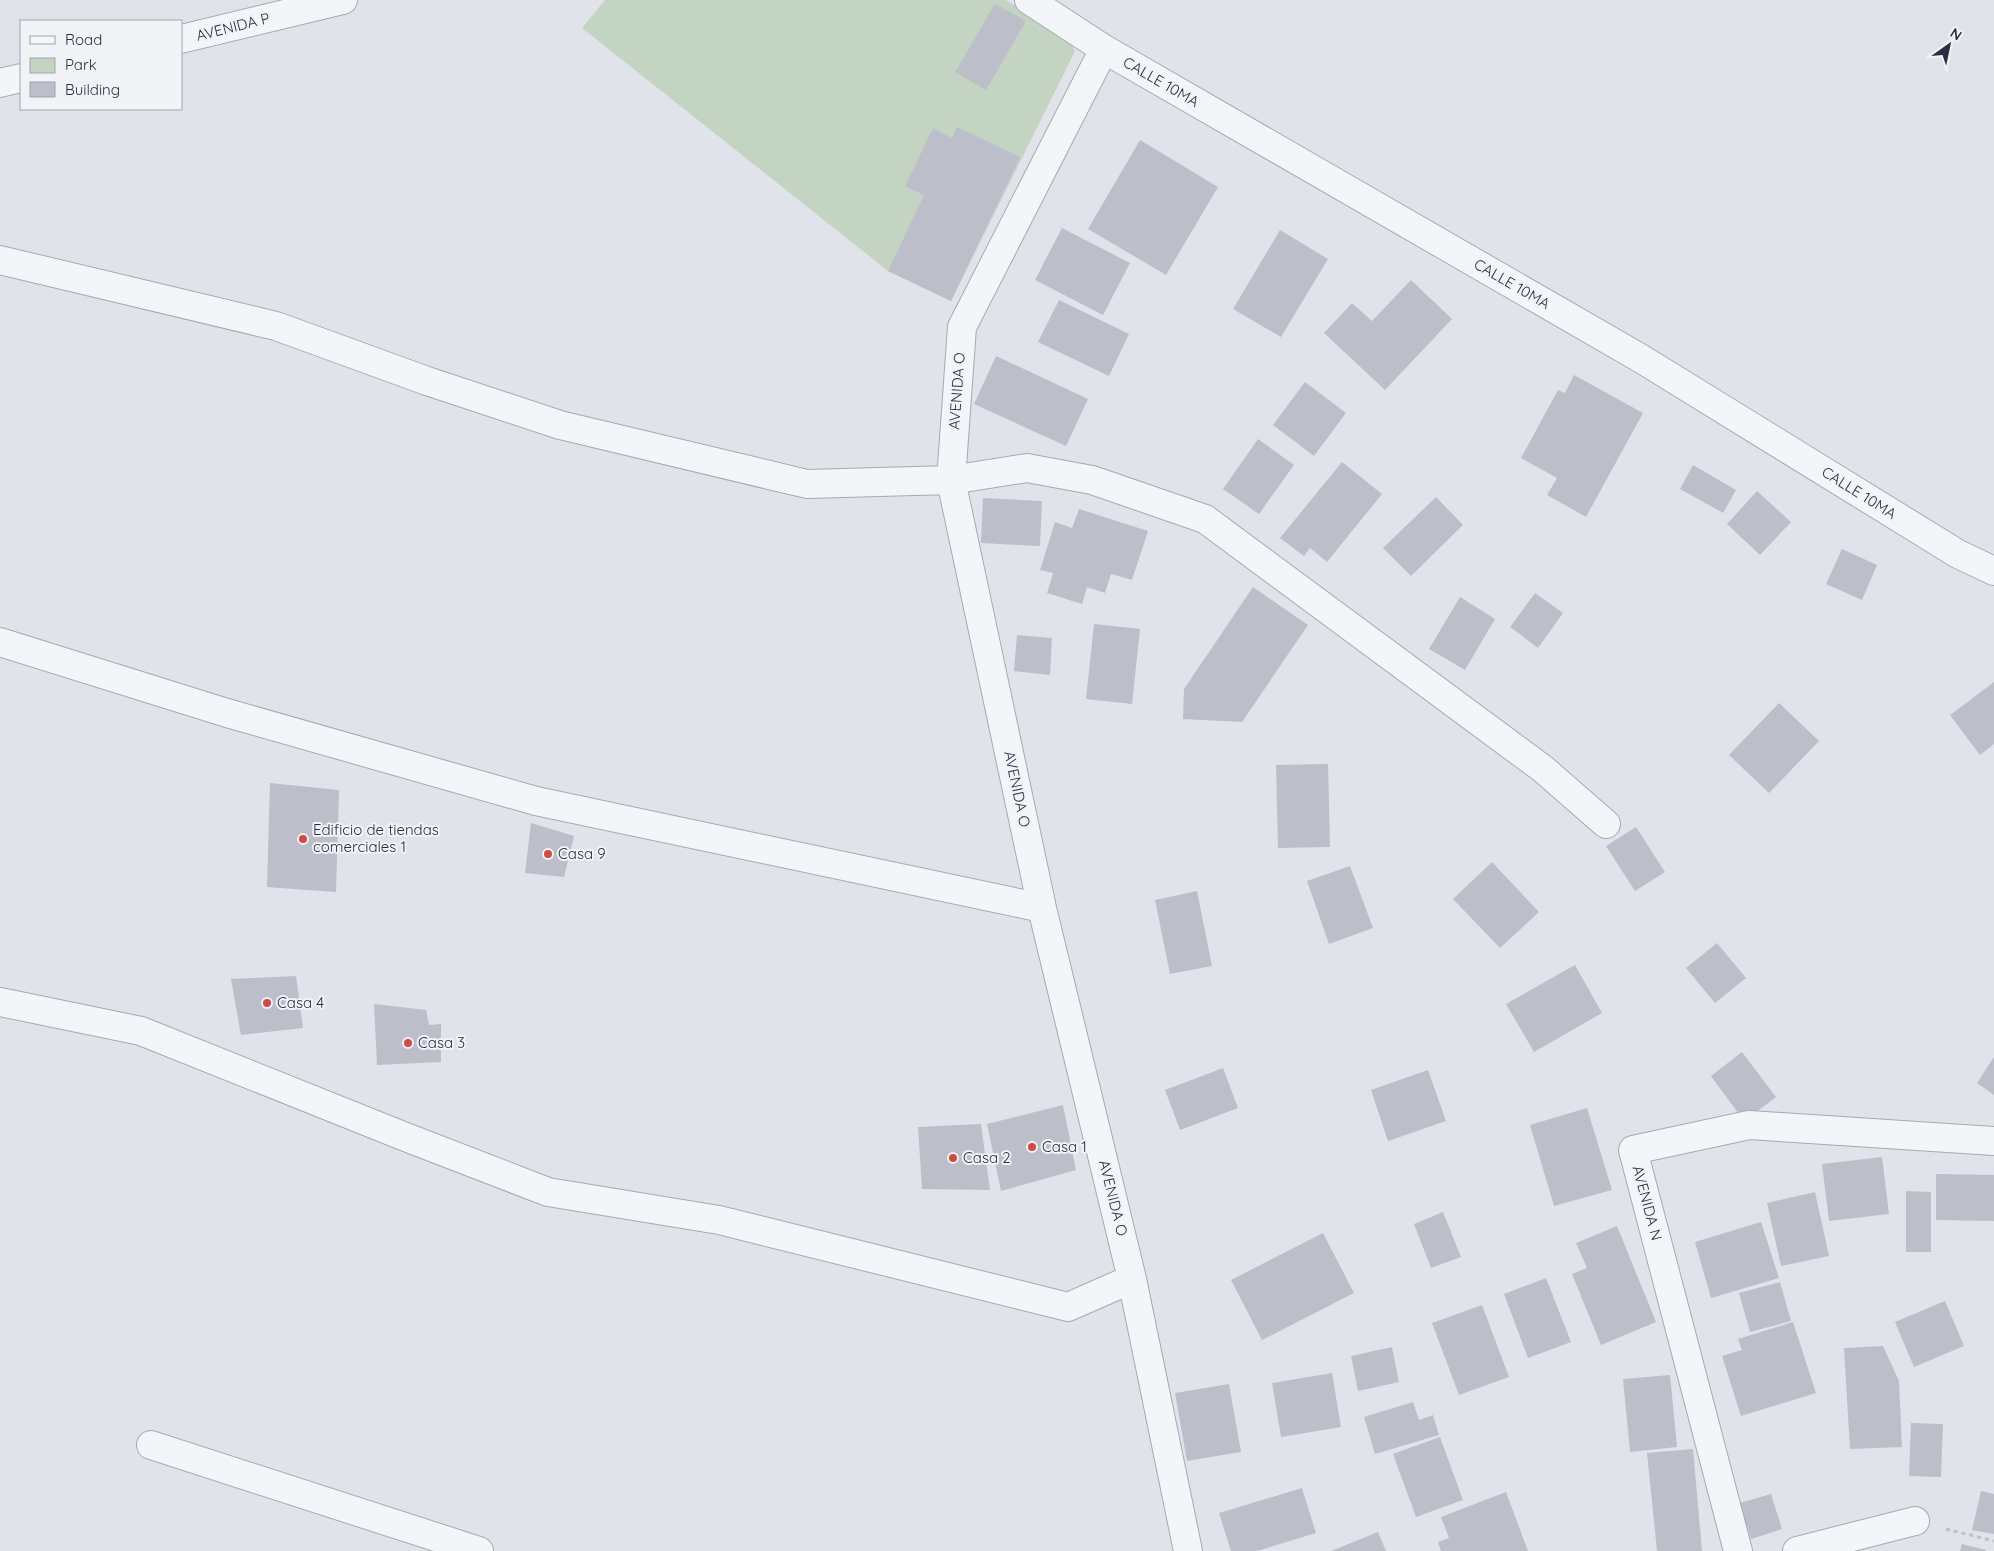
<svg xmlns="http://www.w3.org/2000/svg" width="1994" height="1551" viewBox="0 0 1994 1551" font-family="Quicksand,sans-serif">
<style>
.green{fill:#c4d4c2}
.building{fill:#bcbeca}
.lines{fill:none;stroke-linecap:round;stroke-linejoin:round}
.minor-casing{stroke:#a6a9b4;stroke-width:30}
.path{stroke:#bfc1c9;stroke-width:3;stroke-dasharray:4 4;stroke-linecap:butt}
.minor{stroke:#f4f5f8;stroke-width:28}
.poi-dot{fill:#d04a46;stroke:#f1f3f7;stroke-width:2}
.labels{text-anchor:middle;stroke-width:4;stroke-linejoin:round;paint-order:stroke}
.street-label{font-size:15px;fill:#292e42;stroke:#f1f3f7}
.poi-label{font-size:15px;fill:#292e42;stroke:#f1f3f7;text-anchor:start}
</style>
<rect width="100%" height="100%" fill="#e1e3ea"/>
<path class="green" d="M605 0H1006L1068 37 1075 51 951 301 888 271 582 28Z"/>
<path class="building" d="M995 4 1026 21 986 90 955 72Z
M957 127 1020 157 951 301 888 271 924 195 905 186 933 128 952 138Z
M1140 140 1218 187 1166 275 1088 229Z
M1062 228 1130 263 1103 315 1035 280Z
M1280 230 1328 259 1281 337 1233 309Z
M1411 280 1452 319 1385 390 1324 333 1352 303 1372 321Z
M1059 300 1129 334 1109 376 1038 342Z
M996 356 1088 399 1066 446 974 404Z
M1574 375 1643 413 1586 517 1547 495 1557 478 1521 458 1558 390 1565 393Z
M1305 382 1346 413 1314 456 1273 425Z
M1258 439 1294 465 1259 514 1223 489Z
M1342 462 1382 494 1327 562 1310 548 1304 556 1280 538Z
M1693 465 1736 490 1723 513 1680 489Z
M1757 491 1791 522 1760 555 1727 524Z
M1436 497 1463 525 1411 576 1383 548Z
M983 498 1042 501 1040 546 981 543Z
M1079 509 1148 531 1132 580 1111 574 1105 593 1087 587 1082 604 1047 593 1053 573 1040 570 1055 522 1072 528Z
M1842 549 1877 565 1862 600 1826 584Z
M1253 587 1308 625 1242 722 1183 719 1184 689Z
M1535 593 1563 613 1538 648 1510 627Z
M1460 597 1495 619 1465 670 1429 649Z
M1094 624 1140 629 1132 704 1086 699Z
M1017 635 1052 638 1050 675 1014 671Z
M1994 682V744L1980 755 1950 715Z
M1779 703 1819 741 1769 793 1729 755Z
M1328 764 1330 847 1278 848 1276 765Z
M270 783 339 790 336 892 267 887Z
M531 823 574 836 564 877 525 873Z
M1636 827 1665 872 1635 891 1606 846Z
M1492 862 1539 912 1500 948 1453 899Z
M1350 866 1373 928 1329 944 1307 881Z
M1197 891 1212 966 1170 974 1155 900Z
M1717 943 1746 978 1715 1003 1686 968Z
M1575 965 1602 1013 1534 1052 1506 1004Z
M296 976 303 1028 241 1035 231 979Z
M374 1004 426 1010 429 1025 441 1024V1062L377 1065Z
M1742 1052 1776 1097 1744 1121 1711 1076Z
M1994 1057V1095L1977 1083Z
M1223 1068 1238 1108 1180 1130 1165 1090Z
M1428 1070 1446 1121 1388 1141 1371 1090Z
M1063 1105 1076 1170 1001 1191 987 1124Z
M1587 1108 1612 1190 1554 1206 1530 1125Z
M981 1124 990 1190 922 1189 918 1127Z
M1882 1157 1889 1214 1829 1221 1822 1164Z
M1936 1174 1994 1175V1221L1936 1220Z
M1906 1191 1931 1192V1252H1906Z
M1815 1192 1829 1256 1781 1266 1767 1203Z
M1443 1212 1461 1257 1431 1268 1414 1224Z
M1761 1222 1779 1278 1711 1298 1695 1242Z
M1617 1226 1656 1322 1601 1345 1572 1274 1587 1268 1576 1243Z
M1323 1233 1354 1293 1262 1340 1231 1280Z
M1546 1278 1571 1342 1528 1358 1504 1294Z
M1780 1282 1791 1321 1750 1332 1739 1293Z
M1945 1301 1964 1346 1914 1367 1895 1322Z
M1482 1305 1509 1377 1459 1395 1432 1323Z
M1793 1322 1816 1393 1741 1416 1722 1356 1742 1350 1738 1339Z
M1883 1346 1899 1381 1902 1447 1850 1449 1844 1348Z
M1392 1347 1399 1382 1358 1391 1351 1356Z
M1332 1373 1341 1427 1281 1437 1272 1383Z
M1670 1375 1677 1447 1630 1452 1623 1379Z
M1229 1384 1241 1452 1187 1461 1175 1393Z
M1413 1402 1419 1420 1433 1415 1439 1435 1375 1454 1364 1417Z
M1911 1423 1943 1424 1941 1477 1909 1476Z
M1440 1437 1463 1500 1416 1517 1393 1454Z
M1693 1449 1702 1551H1657L1647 1453Z
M1302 1488 1316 1533 1257 1551H1231L1219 1513Z
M1981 1491 1994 1494V1534L1972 1530Z
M1506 1492 1528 1551H1441L1438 1542 1449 1538 1441 1517Z
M1771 1494 1782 1529 1751 1539 1740 1503Z
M1378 1532 1386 1551H1331Z
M1962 1544 1986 1550V1551H1960Z"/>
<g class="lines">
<defs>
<path id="minor" d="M1029 0 1104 49 1640 358 1958 554 1994 571
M181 39 343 0
M1104 49 962 327 951 480 1042 908 1132 1279 1188 1551
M0 83 21 78
M0 260 276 326 427 381 560 425 807 484 951 480 1027 468 1092 480 1205 519 1543 769 1606 824
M0 642 227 713 536 801 1042 908
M0 1002 141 1031 403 1136 548 1192 719 1220 1068 1307 1132 1279
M151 1445 479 1551
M1738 1551 1633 1150 1749 1125 1994 1141
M1797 1551 1915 1521"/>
</defs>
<use href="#minor" class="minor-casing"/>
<path class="path" d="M1946 1529 1994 1541"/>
<use href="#minor" class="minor"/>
</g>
<g class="poi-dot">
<circle cx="303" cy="839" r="5"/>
<circle cx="548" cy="854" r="5"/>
<circle cx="267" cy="1003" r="5"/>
<circle cx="408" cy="1043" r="5"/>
<circle cx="1032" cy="1147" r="5"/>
<circle cx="953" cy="1158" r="5"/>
</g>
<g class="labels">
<g class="street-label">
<text transform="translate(233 27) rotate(-14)" y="5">AVENIDA P</text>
<text transform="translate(1161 82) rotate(30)" y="5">CALLE 10MA</text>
<text transform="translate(1512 284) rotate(30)" y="5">CALLE 10MA</text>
<text transform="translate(957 391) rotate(-86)" y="5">AVENIDA O</text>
<text transform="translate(1859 493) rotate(32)" y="5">CALLE 10MA</text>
<text transform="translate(1017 789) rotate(78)" y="5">AVENIDA O</text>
<text transform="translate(1113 1198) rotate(76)" y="5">AVENIDA O</text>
<text transform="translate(1647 1203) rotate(75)" y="5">AVENIDA N</text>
</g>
<g class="poi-label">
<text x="313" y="835">Edificio de tiendas<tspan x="313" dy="17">comerciales 1</tspan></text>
<text x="558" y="859">Casa 9</text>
<text x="277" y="1008">Casa 4</text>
<text x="418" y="1048">Casa 3</text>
<text x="1042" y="1152">Casa 1</text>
<text x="963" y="1163">Casa 2</text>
</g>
</g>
<rect x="20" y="20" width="162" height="90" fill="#f1f3f7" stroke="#a1a4af"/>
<rect x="30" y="36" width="25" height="8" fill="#f4f5f8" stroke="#a1a4af"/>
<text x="65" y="45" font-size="15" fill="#292e42">Road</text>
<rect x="30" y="58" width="25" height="15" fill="#c4d4c2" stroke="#a1a4af"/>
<text x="65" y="70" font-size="15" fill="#292e42">Park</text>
<rect x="30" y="82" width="25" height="15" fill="#bcbeca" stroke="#a1a4af"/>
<text x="65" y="95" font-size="15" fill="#292e42">Building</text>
<g transform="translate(1949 45) rotate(33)" stroke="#f1f3f7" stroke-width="4" paint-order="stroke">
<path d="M0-4L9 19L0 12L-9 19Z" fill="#292e42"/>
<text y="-8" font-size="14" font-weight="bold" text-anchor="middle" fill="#292e42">N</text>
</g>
</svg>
